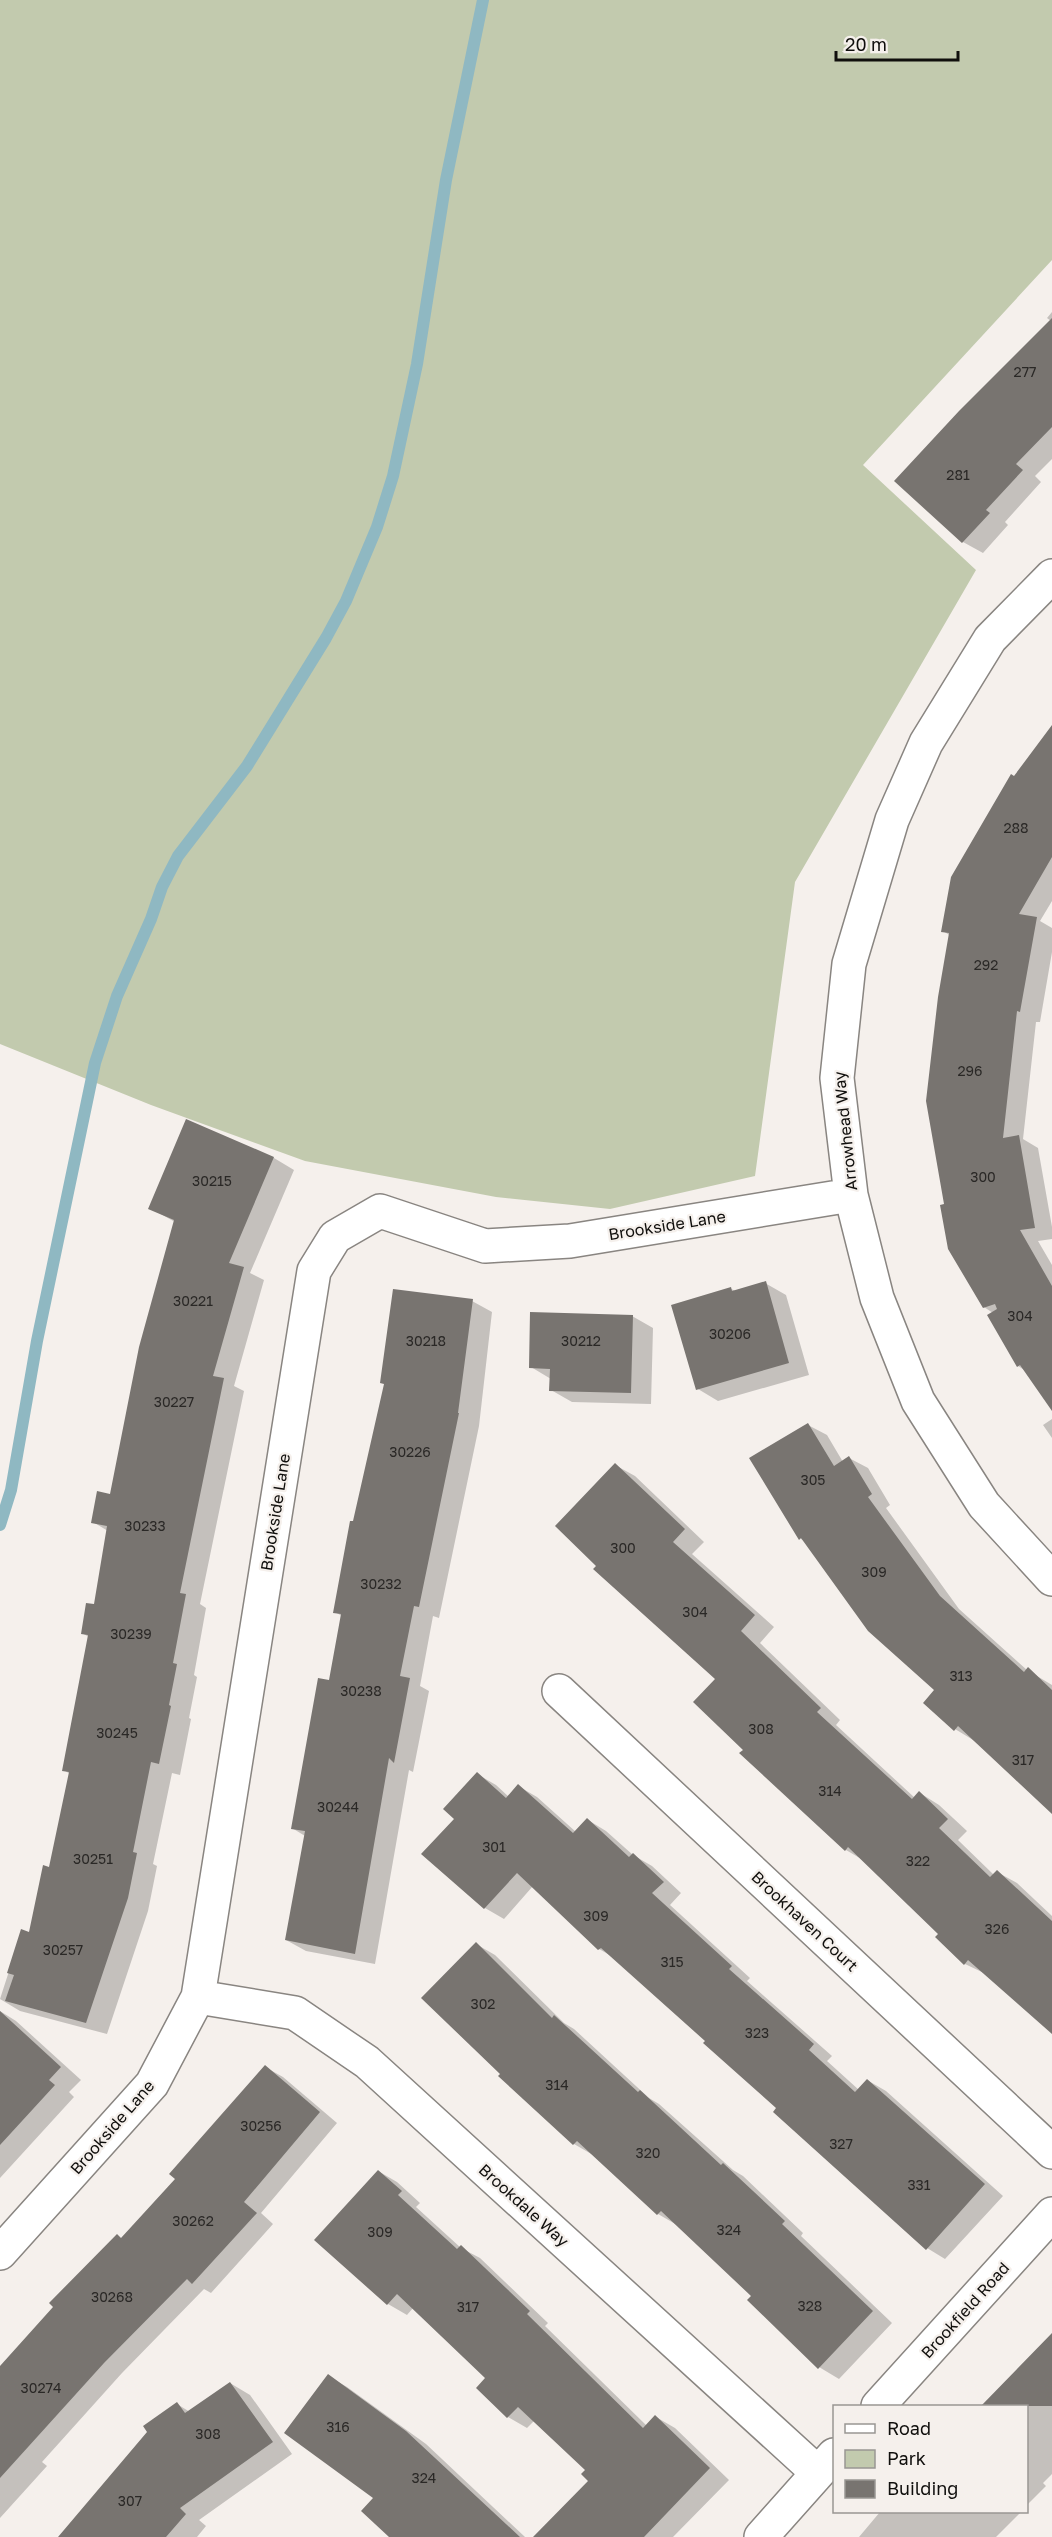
<svg xmlns="http://www.w3.org/2000/svg" width="1052" height="2537" viewBox="0 0 1052 2537" font-family="'Golos Text',sans-serif">
<style>
.green{fill:#c2caae}
.shadow{fill:#0003}
.lines{fill:none;stroke-linecap:round;stroke-linejoin:round}
.stream{stroke:#8fb8c2;stroke-width:12}
.building{fill:#787470}
.minor-casing{stroke:#898581;stroke-width:36}
.minor{stroke:#fff;stroke-width:33}
.labels{text-anchor:middle;stroke-width:4.5;stroke-linejoin:round;paint-order:stroke}
.number-label{font-size:14px;fill:#2a2826}
.street-label{font-size:16px;fill:#100f0d;stroke:#f5f0ec}
</style>
<rect width="100%" height="100%" fill="#f5f0ec"/>
<path class="green" d="M0 0H1052V260L863 465 976 570 795 882 755 1176 610 1209 496 1197 305 1161 151 1105 0 1044Z"/>
<path class="shadow" d="M1052 312V459L1035 476 1041 482 1005 522 1008 525 983 553 963 542 896 481 1051 321 1047 318Z
M1052 728V901L1040 921 1052 928V952L1040 1022H1036L1023 1139 1038 1148 1052 1227V1239L1038 1241 1052 1265V1408L1026 1371 1018 1366 993 1313 984 1307 946 1206 951 936 943 931 1014 778Z
M187 1121 274 1158 294 1170 250 1273 264 1280 234 1386 244 1391 200 1604 206 1608 194 1675 197 1677 189 1718 191 1719 180 1775 172 1773 153 1864 157 1866 148 1911 107 2034 20 2011 0 1999 22 1931 30 1934 50 1868 70 1774 64 1770 89 1637 82 1633 95 1605 108 1531 93 1522 111 1495 175 1222 150 1208Z
M765 1283 786 1295 809 1375 718 1401 698 1389 731 1289 736 1291Z
M472 1301 492 1312 479 1426 439 1618 433 1616 420 1686 429 1691 413 1772 409 1770 375 1964 306 1951 286 1940 305 1836 292 1828 330 1682 342 1616 335 1612 354 1523Z
M632 1316 653 1328 651 1404 572 1402 551 1390V1379L531 1367Z
M1052 1419V1438L1043 1425Z
M808 1425 827 1435 843 1462 849 1458 868 1468 890 1505 886 1508 959 1609 1027 1670 1052 1685V1807L973 1740 955 1729 936 1690 805 1542 800 1538Z
M615 1465 635 1476 704 1542 692 1554 774 1627 760 1643 840 1720 836 1725 915 1798 920 1793 939 1805 967 1831 958 1840 994 1875 997 1872 1017 1883 1052 1916V2032L986 1974 965 1964 940 1934 863 1860 846 1850 745 1750 717 1679 598 1566Z
M477 1774 496 1785 509 1797 518 1786 537 1797 576 1832 588 1820 606 1831 633 1855 652 1866 681 1893 670 1905 750 1978 747 1981 832 2056 827 2061 859 2090 867 2080 886 2091 1003 2196 945 2259 927 2248 707 2041 615 1958 599 1949 533 1886 504 1919 485 1908 456 1819Z
M476 1944 495 1955 564 2023 574 2029 649 2098 659 2104 733 2170 743 2176 803 2233 801 2236 892 2323 839 2379 819 2367 753 2296 677 2225 658 2214 593 2155 574 2144 500 2076 502 2074Z
M0 2011 16 2021 81 2080 69 2092 74 2097 0 2178Z
M265 2067 283 2077 337 2123 261 2213 273 2224 211 2293 204 2289 122 2373 42 2462 47 2466 0 2518V2368L177 2179Z
M378 2171 397 2182 420 2203 416 2207 461 2248 480 2258 548 2323 545 2326 647 2426 656 2417 675 2428 729 2480 673 2537H535L590 2481 587 2470 535 2420 527 2428 508 2417 488 2378 413 2308 407 2315 388 2304Z
M1052 2334V2474L1043 2483 1046 2486 1026 2506V2406H982Z
M328 2376 347 2387 426 2444 525 2537H392Z
M230 2383 250 2395 292 2454 199 2520 206 2526 197 2537H62L177 2404 190 2412Z
M880 2512H1021L996 2537H859Z"/>
<g class="lines">
<path class="stream" d="M0 1525 11 1490 37 1341 95 1063 117 996 151 919 162 887 178 856 247 766 326 638 346 601 377 527 393 476 417 364 446 180 483 0"/>
</g>
<path class="building" d="M1052 318V427L1016 464 1023 470 986 510 990 513 962 543 894 481 959 411Z
M1052 725V857L1019 914 1037 917 1020 1012 1017 1011 1003 1138 1019 1135 1035 1228 1020 1230 1052 1286V1411L1020 1365 1017 1367 987 1315 997 1309 995 1304 983 1308 948 1249 940 1205 944 1204 926 1101 938 997 949 933 941 932 951 877 1011 774 1014 776Z
M186 1119 274 1157 229 1263 244 1267 213 1376 224 1378 180 1593 186 1594 173 1663 177 1664 169 1705 171 1706 159 1764 151 1762 133 1852 137 1853 128 1898 86 2023 5 2001 14 1975 7 1973 21 1929 29 1932 43 1865 49 1867 69 1772 62 1771 88 1635 81 1634 86 1603 94 1604 107 1526 91 1523 97 1491 110 1494 139 1347 174 1220 148 1209Z
M766 1281 789 1363 696 1390 671 1305 731 1287 732 1291Z
M393 1289 473 1299 458 1413H459L419 1607 414 1606 400 1676 410 1678 394 1763 389 1758 355 1954 285 1940 305 1831 291 1829 318 1678 329 1680 341 1614 333 1613 350 1521H353L384 1384 380 1383Z
M530 1312 633 1315 631 1393 549 1391 550 1369 529 1368Z
M808 1423 834 1466 849 1456 872 1494 868 1497 940 1596 1024 1672 1028 1667 1052 1690V1814L958 1726 954 1731 923 1703 934 1690 868 1631 801 1538 799 1540 749 1458Z
M615 1463 685 1529 673 1542 755 1615 741 1631 821 1708 817 1712 912 1799 919 1791 948 1819 939 1828 990 1877 997 1870 1052 1921V2034L968 1960 964 1965 935 1937 938 1934 848 1847 845 1851 739 1753 743 1750 693 1702 715 1679 593 1569 596 1566 555 1526Z
M477 1772 506 1798 518 1784 573 1833 587 1818 629 1857 633 1853 664 1882 652 1893 732 1966 729 1969 814 2044 809 2050 855 2092 867 2079 985 2184 926 2250 773 2112 776 2108 703 2043 705 2041 601 1948 598 1950 517 1873 484 1909 421 1854 454 1819 443 1809Z
M476 1942 552 2018 554 2015 638 2092 640 2090 721 2165 723 2163 785 2221 782 2224 873 2311 818 2369 747 2300 751 2296 661 2211 657 2215 577 2141 573 2145 498 2076 500 2074 421 1998Z
M0 2011 61 2067 49 2080 55 2085 0 2145Z
M265 2065 320 2112 244 2202 257 2213 192 2284 187 2279 104 2363 0 2478V2366L53 2307 49 2303 117 2234 121 2238 175 2179 169 2174Z
M378 2170 402 2191 398 2195 457 2249 461 2245 530 2311 527 2314 643 2428 655 2415 710 2468 644 2537H533L588 2481 581 2474 585 2470 518 2407 507 2418 476 2388 485 2378 397 2294 387 2305 314 2240Z
M1052 2333V2406H981Z
M328 2374 406 2431 520 2537H389L361 2511 373 2498 284 2433Z
M230 2382 273 2442 180 2508 186 2514 166 2537H58L147 2432 143 2426 177 2402 185 2413Z"/>
<g class="lines">
<defs>
<path id="minor" d="M1052 576 990 639 926 743 892 820 849 964 837 1078 851 1195 877 1298 918 1401 984 1505 1052 1579
M559 1691 1052 2152
M198 1997 295 2013 367 2062 818 2473
M0 2253 152 2084 198 1997 314 1271 335 1237 380 1211 485 1246 570 1241 851 1195
M878 2406 1052 2214
M761 2537 834 2455"/>
</defs>
<use href="#minor" class="minor-casing"/>
<use href="#minor" class="minor"/>
</g>
<g class="labels">
<g class="number-label">
<text x="1025" y="377">277</text>
<text x="958" y="480">281</text>
<text x="1016" y="833">288</text>
<text x="986" y="970">292</text>
<text x="970" y="1076">296</text>
<text x="983" y="1182">300</text>
<text x="212" y="1186">30215</text>
<text x="193" y="1306">30221</text>
<text x="1020" y="1321">304</text>
<text x="730" y="1339">30206</text>
<text x="426" y="1346">30218</text>
<text x="581" y="1346">30212</text>
<text x="174" y="1407">30227</text>
<text x="410" y="1457">30226</text>
<text x="813" y="1485">305</text>
<text x="145" y="1531">30233</text>
<text x="623" y="1553">300</text>
<text x="874" y="1577">309</text>
<text x="381" y="1589">30232</text>
<text x="695" y="1617">304</text>
<text x="131" y="1639">30239</text>
<text x="961" y="1681">313</text>
<text x="361" y="1696">30238</text>
<text x="761" y="1734">308</text>
<text x="117" y="1738">30245</text>
<text x="1023" y="1765">317</text>
<text x="830" y="1796">314</text>
<text x="338" y="1812">30244</text>
<text x="494" y="1852">301</text>
<text x="93" y="1864">30251</text>
<text x="918" y="1866">322</text>
<text x="596" y="1921">309</text>
<text x="997" y="1934">326</text>
<text x="63" y="1955">30257</text>
<text x="672" y="1967">315</text>
<text x="483" y="2009">302</text>
<text x="757" y="2038">323</text>
<text x="557" y="2090">314</text>
<text x="261" y="2131">30256</text>
<text x="841" y="2149">327</text>
<text x="648" y="2158">320</text>
<text x="919" y="2190">331</text>
<text x="193" y="2226">30262</text>
<text x="729" y="2235">324</text>
<text x="380" y="2237">309</text>
<text x="112" y="2302">30268</text>
<text x="810" y="2311">328</text>
<text x="468" y="2312">317</text>
<text x="41" y="2393">30274</text>
<text x="338" y="2432">316</text>
<text x="208" y="2439">308</text>
<text x="424" y="2483">324</text>
<text x="130" y="2506">307</text>
</g>
<g class="street-label">
<text transform="translate(845 1131) rotate(-96)" y="6">Arrowhead Way</text>
<text transform="translate(667 1225) rotate(-9)" y="6">Brookside Lane</text>
<text transform="translate(275 1512) rotate(-81)" y="6">Brookside Lane</text>
<text transform="translate(805 1921) rotate(43)" y="6">Brookhaven Court</text>
<text transform="translate(112 2127) rotate(-49)" y="6">Brookside Lane</text>
<text transform="translate(524 2205) rotate(42)" y="6">Brookdale Way</text>
<text transform="translate(965 2310) rotate(-48)" y="6">Brookfield Road</text>
</g>
</g>
<rect x="833" y="2405" width="195" height="108" fill="#f5f0ec" stroke="#999693" stroke-width="1.5"/>
<rect x="845" y="2424" width="30" height="9" fill="#ffffff" stroke="#999693" stroke-width="1.5"/>
<text x="887" y="2435" font-size="18" fill="#100f0d">Road</text>
<rect x="845" y="2450" width="30" height="18" fill="#c2caae" stroke="#999693" stroke-width="1.5"/>
<text x="887" y="2465" font-size="18" fill="#100f0d">Park</text>
<rect x="845" y="2480" width="30" height="18" fill="#787470" stroke="#999693" stroke-width="1.5"/>
<text x="887" y="2495" font-size="18" fill="#100f0d">Building</text>
<path d="M836 51v9h122v-9" fill="none" stroke="#100f0d" stroke-width="3"/>
<text x="845" y="51" font-size="18" fill="#100f0d" stroke="#f5f0ec" stroke-width="4.5" paint-order="stroke">20 m</text>
</svg>
